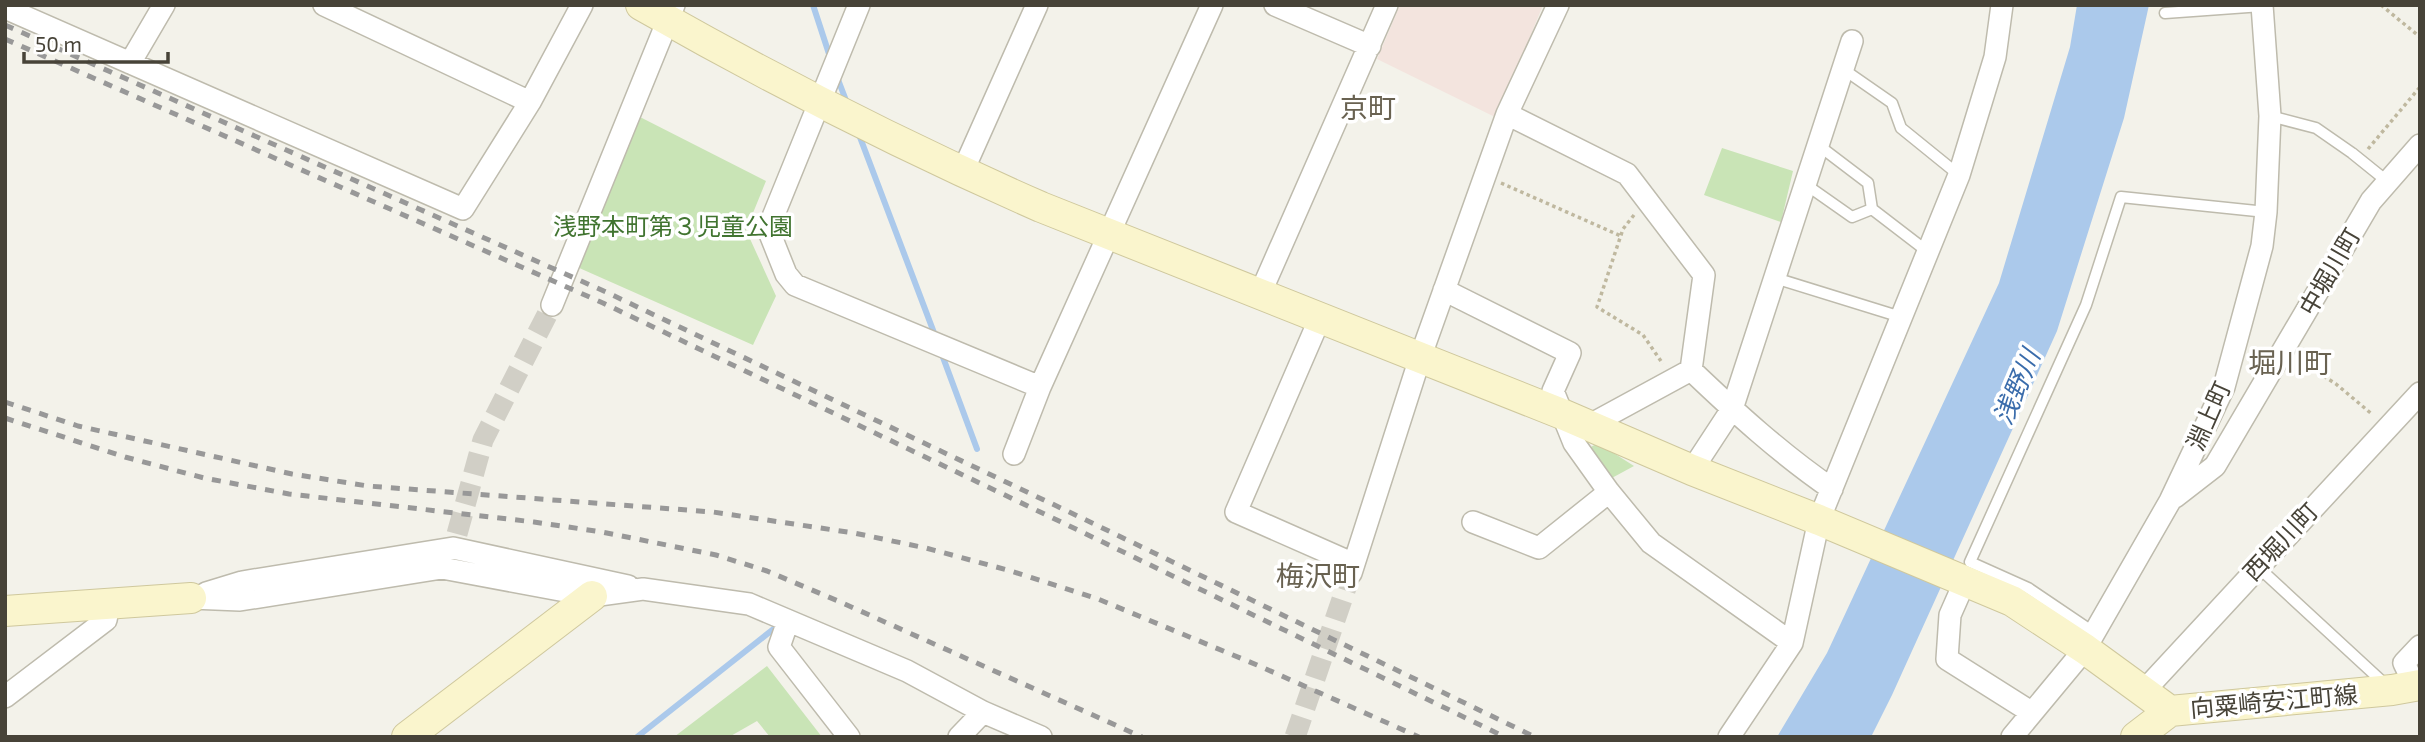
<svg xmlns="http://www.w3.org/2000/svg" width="2425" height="742" viewBox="0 0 2425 742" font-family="'Exo 2','Noto Sans JP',sans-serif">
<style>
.medical{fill:#f3e4de}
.green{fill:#c9e4b6}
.water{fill:#abc9eb}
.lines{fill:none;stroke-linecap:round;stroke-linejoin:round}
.stream{stroke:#abc9eb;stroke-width:6}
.street-tunnel{stroke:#d1cfc6;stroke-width:21;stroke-dasharray:21 10;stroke-linecap:butt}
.lane-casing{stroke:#bebbad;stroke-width:13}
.street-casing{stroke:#bebbad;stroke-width:24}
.secondary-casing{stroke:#cfc89d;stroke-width:32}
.path{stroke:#bfb89f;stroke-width:3.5;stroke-dasharray:3.5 3.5;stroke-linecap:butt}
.lane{stroke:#fff;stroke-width:10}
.street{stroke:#fff;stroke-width:21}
.secondary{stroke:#faf5cd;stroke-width:30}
.rail{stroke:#989898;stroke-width:5;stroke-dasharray:9 9;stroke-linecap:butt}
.labels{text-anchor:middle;stroke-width:7;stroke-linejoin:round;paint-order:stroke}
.park-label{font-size:24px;fill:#417430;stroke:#fff}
.street-label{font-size:24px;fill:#474338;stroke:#fff}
.water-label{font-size:26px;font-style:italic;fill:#3a6cab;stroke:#fff}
.quarter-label{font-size:28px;fill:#696251;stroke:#fff}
</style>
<rect width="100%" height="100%" fill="#f3f2ea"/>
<path class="medical" d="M1400 5H1543L1497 118 1377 59Z"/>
<path class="green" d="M638 116 766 181 746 230 776 296 753 345 577 267Z
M1722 148 1793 171 1781 222 1704 195Z
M1598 443 1634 466 1610 479 1589 448Z
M767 666 822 737H770L757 721 729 737H674Z"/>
<path class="water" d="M2077 5H2149L2124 118 2057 331 1892 695 1871 737H1777L1827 653 1999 283 2070 47Z"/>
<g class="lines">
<path class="stream" d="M813 5 831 60
M837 77 847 103
M858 132 936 338
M941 352 977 449
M637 737 776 627"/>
<path class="street-tunnel" d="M457 534 483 440 552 305
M1295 737 1351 573"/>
<defs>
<path id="lane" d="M2165 13 2262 6
M1843 69 1892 103 1901 128 1959 175
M2270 116 2316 128 2352 153 2388 182
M1818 145 1868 183 1872 209
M1805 184 1852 217 1872 209 1928 252
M1775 278 1901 317
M2258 567 2387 686
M2093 632 2028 588 1970 562 2086 305 2121 197 2266 212"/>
<path id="street" d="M324 5 530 102
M859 5 768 229 786 274 795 285 1040 387
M1275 5 1370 46
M5 8 463 209 530 102 582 5
M130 63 164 5
M1507 114 1627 174 1704 275 1691 370C1736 413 1781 454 1832 489
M962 173 1037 5
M1444 290 1570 353 1553 391 1574 443 1609 492 1651 543 1792 643
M1260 294 1387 5
M552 305 674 5
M1320 318 1236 512 1354 564
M1588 426 1691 370
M1014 454 1040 387 1212 5
M1692 470 1732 409 1852 41
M2175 497 2215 466 2371 201 2420 145
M1473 522 1539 548 1609 492
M1351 573 1420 358 1507 114 1558 5
M1965 581 1950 615 1947 659 2031 712
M206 593 242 582 453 548 628 586
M191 598 240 600 442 568 592 596 643 589 749 604 907 671 983 712 1041 737
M788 621 779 647 849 737
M2415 686 2404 663 2420 646
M2143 692 2420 393
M5 697 106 620 109 604
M959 737 983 712
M1729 737 1792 643 1819 520 1959 175 1995 57 2002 5
M2012 737 2085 649 2170 501 2224 387 2262 246 2266 212 2270 116 2262 5"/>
<path id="secondary" d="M641 5C771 79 904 147 1041 207L1562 414 1692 470 1819 520 2012 601 2085 649 2170 711
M5 611 191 598
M407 737 592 596
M2136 737 2170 711 2392 690 2420 685"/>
</defs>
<use href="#lane" class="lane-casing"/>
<use href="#street" class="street-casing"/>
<use href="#secondary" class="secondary-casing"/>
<path class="path" d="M2381 5 2420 37
M2368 149 2420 87
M1501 183 1621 236
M1634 215 1623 229 1597 307 1643 335 1663 364
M2300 361 2336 384 2373 415"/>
<use href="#lane" class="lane"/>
<use href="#street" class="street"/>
<use href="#secondary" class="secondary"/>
<path class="rail" d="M5 25 606 292 1086 520 1535 737
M5 39 603 303 1080 531 1505 737
M5 402 78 426 292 474 368 486 713 512 854 533 926 548 1011 571 1098 599 1257 665 1419 737
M5 418 125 457 204 478 289 494 534 522 602 532 716 555 767 571 838 601 1142 737"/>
</g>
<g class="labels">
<g class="park-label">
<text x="673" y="235">浅野本町第３児童公園</text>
</g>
<g class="street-label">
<text transform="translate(2330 272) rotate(-60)" y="8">中堀川町</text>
<text transform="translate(2209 416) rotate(-66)" y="8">淵上町</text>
<text transform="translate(2281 542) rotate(-47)" y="8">西堀川町</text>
<text transform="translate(2274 702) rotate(-5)" y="8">向粟崎安江町線</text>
</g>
<g class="water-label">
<text transform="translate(2017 387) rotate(-67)" y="9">浅野川</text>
</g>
<g class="quarter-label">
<text x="1368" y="118">京町</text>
<text x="2290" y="373">堀川町</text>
<text x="1318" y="586">梅沢町</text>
</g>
</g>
<rect width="2425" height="742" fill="none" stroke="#474338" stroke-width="14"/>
<path d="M24 52v10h144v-10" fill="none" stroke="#474338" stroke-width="3.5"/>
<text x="35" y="52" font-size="21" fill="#474338" stroke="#ffffff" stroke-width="5" paint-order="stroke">50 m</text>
</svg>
